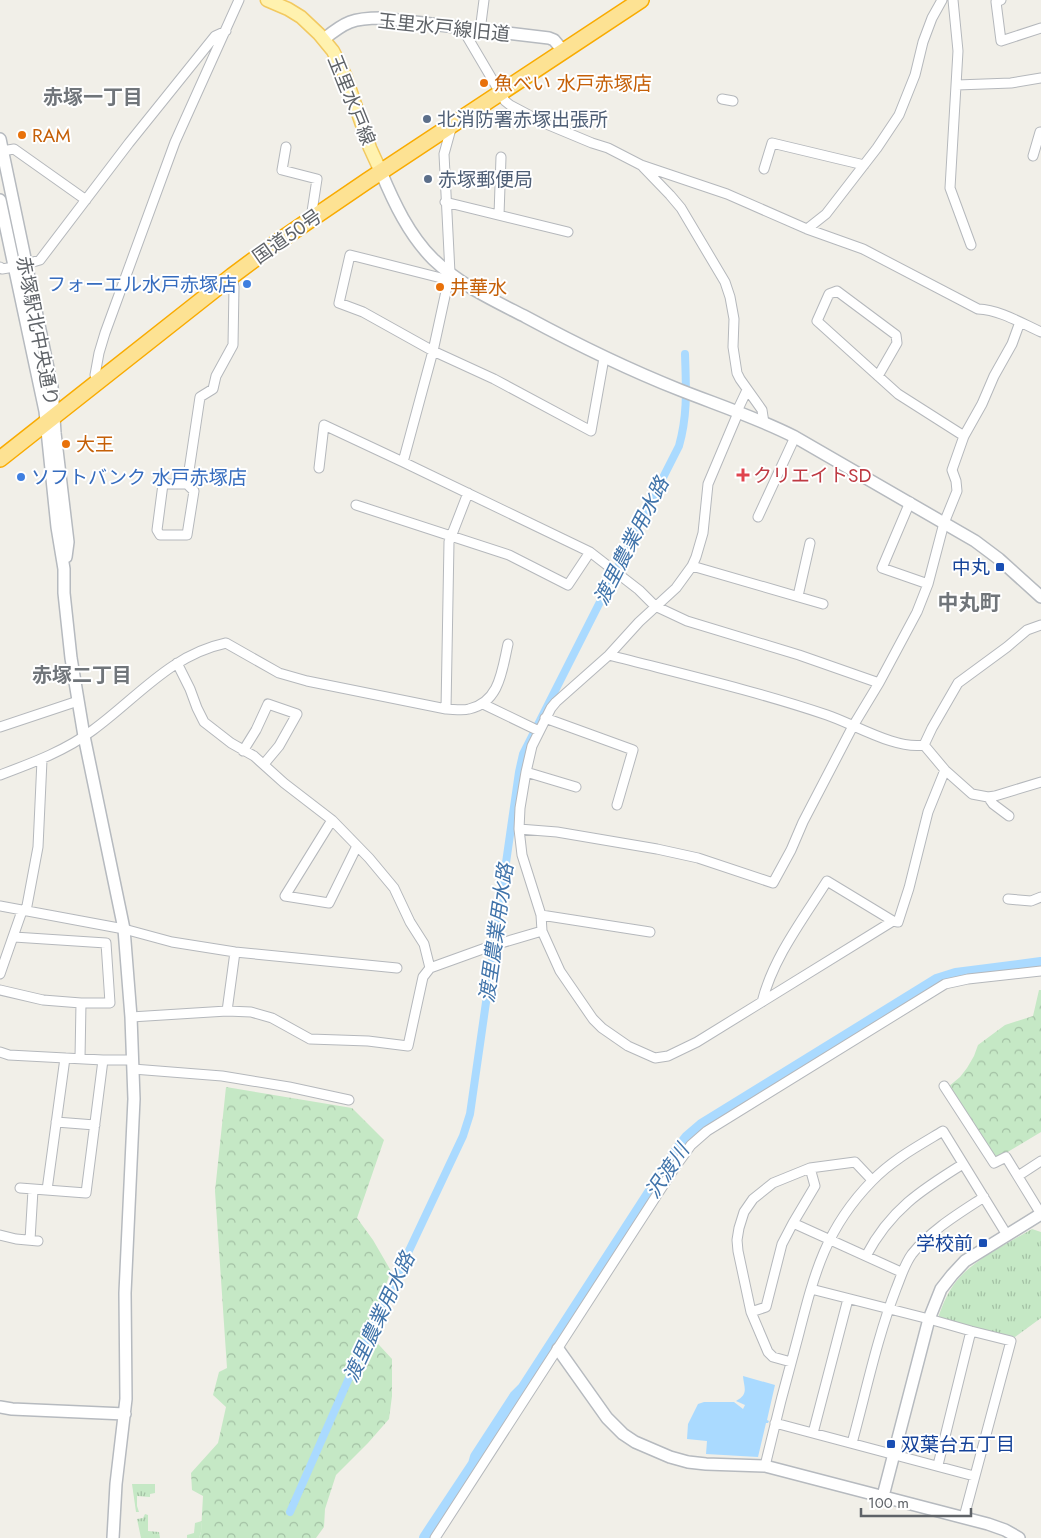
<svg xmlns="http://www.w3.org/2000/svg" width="1041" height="1538" viewBox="0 0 1041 1538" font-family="Jost,'Noto Sans JP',sans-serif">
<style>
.grass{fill:url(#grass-tufts)}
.forest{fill:url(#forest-crowns)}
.water{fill:#aadaff}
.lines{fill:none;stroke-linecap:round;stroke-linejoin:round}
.canal{stroke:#aadaff;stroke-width:8}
.river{stroke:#aadaff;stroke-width:14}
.street-casing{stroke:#b5b8bc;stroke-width:11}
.secondary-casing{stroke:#b6babf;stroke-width:14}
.primary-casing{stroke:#f2c960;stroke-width:15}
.highway-casing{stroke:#f9ab00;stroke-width:18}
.street{stroke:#fff;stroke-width:9}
.secondary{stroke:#fff;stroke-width:11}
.primary{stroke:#fff2af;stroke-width:12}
.highway{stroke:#fde293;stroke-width:15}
.food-dot{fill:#e8710a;stroke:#fff;stroke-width:2}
.service-dot{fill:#5c6f8a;stroke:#fff;stroke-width:2}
.shop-dot{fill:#3f7fe0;stroke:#fff;stroke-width:2}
.health-dot{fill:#e0444e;stroke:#fff;stroke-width:2}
.transit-dot{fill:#1a4fb4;stroke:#fff;stroke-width:2}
.labels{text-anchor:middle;stroke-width:4;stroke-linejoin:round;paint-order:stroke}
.street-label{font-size:19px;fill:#5f6368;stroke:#fff}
.food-label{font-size:19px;fill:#c56008;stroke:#fff;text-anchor:start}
.service-label{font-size:19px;fill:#4e5e75;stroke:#fff;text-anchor:start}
.shop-label{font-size:19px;fill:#366cbe;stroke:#fff;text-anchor:end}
.health-label{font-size:19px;fill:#be3a42;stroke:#fff;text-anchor:start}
.transit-label{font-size:19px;fill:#164399;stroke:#fff;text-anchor:end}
.neighbourhood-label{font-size:20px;font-weight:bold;fill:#70757a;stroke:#fff}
.water-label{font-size:20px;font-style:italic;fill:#4174aa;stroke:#fff}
.quarter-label{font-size:21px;font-weight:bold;fill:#70757a;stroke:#fff}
</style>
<defs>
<pattern id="grass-tufts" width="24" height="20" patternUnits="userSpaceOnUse" patternTransform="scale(1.25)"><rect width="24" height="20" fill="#c5e8c5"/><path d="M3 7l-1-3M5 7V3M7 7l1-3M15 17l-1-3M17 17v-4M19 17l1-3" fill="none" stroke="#a3c0a4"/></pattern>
<pattern id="forest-crowns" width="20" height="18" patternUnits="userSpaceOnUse" patternTransform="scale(1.25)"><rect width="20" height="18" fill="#c5e8c5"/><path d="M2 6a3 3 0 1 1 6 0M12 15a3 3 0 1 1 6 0" fill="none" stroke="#a3c0a4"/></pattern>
</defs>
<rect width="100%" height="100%" fill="#f1efe8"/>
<path class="grass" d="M1032 1229 1041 1232V1318L1015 1337 938 1318C943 1303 949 1289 960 1277 977 1258 1010 1242 1032 1229Z
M132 1484H155V1493L150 1494V1497L137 1496V1506L139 1512H136Z
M145 1514 148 1515V1531L159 1532 160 1538H141L137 1519 143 1518Z
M202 1521 201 1532 199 1538H187V1535L194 1533 195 1523Z"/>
<path class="forest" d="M1039 990H1041V1132L996 1159 948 1087 960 1077 967 1068 974 1056 978 1045 1005 1025 1033 1016Z
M226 1087 352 1108 384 1140 357 1218 373 1240 391 1271 368 1333 392 1359V1396L389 1419 368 1443 336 1475 325 1509 324 1527 316 1538H199L201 1532 203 1496 192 1490 191 1473 218 1443 226 1407 213 1395 219 1372 227 1368 215 1191Z"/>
<path class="water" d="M743 1376 775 1385 767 1420 769 1421 768 1423H766L758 1457 706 1454 707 1441 687 1439 688 1424 698 1404 704 1402H734L743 1409 745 1405 736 1401C749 1394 744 1388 743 1376Z"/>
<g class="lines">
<path class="canal" d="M290 1512 349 1378 463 1136 470 1114 519 772 523 754 679 446C688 414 686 387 685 354"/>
<path class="river" d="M426 1538 475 1464 477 1457 516 1397 524 1389 678 1151 688 1138 702 1126 937 981 956 975 1041 964"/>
<defs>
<path id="street" d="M953 0 958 51 950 188 971 245
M1001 0 996 2 1001 41 1041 28
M462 28 505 101 510 105 544 123 592 143 608 148 641 165 727 194 807 229 863 249 978 309C1000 310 1021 323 1041 332
M480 31 484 0
M957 85 1011 83 1041 78
M722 99 733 101
M286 147 282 170 317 179 311 218
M2 151 14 149 86 200
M1033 156 1040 132
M643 167 670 195 681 208 725 282 730 297 734 319 733 347 737 373 740 379 762 410 764 423
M764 169 772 143 864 165
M445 202 568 232
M499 215 501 157
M807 229 826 214 877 148 899 115 915 75 923 42 932 18 942 0
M26 264 40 260 129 143 215 36 226 31
M0 267 2 269 14 267
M449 280 350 255 339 303 363 312 433 351 494 379 591 431 604 358
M878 376 897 343 896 335 837 291 829 294 817 321 898 394 964 436
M100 381 95 375 99 353 105 333 175 142 239 0
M747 390 739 407 738 413 708 484 703 533 696 557 692 566 676 588 639 622 609 655 556 702 551 708 532 746 526 772 520 808 519 829 522 855 541 915 542 931 560 971 593 1019 602 1028 628 1046 655 1058 668 1056 697 1042 893 921 898 922 909 888 928 812 945 770
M403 462 433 351 450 273 444 154 452 125
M319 468 324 425 403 462 590 552 639 590 655 606 687 621 799 655 879 683
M187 484H163L157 530 160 535H187L194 491 187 484 200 397 213 389 216 376 233 345 234 287 232 276
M910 502 882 568 928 584
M356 505 509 555 568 585 590 552
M758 517 795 437
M692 566 823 604
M798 596 810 543
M609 655C682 674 756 691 827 715 854 724 896 750 924 745
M177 663 190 689 197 708 204 722 231 743 254 756 284 783 332 820 369 858 394 888 410 922 424 944 430 968
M483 704 539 731
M446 709 449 542 468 493
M545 718 633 750 617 805
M0 727 78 701
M924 745 932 728 958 683 1007 647 1027 630 1041 625
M924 745 945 770 972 794 988 797 995 796 1041 782
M243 751 256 730 268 704 297 714 279 746 264 764
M526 772 576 787
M0 775C32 763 65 751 93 730 137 698 170 655 226 643L279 673 307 681 446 709C453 709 462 711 469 709 500 702 502 670 508 644
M988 797 993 804 1009 816
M332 820 285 896 329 903 357 846
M519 829 557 832 657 849 698 858 773 883 791 850 803 822 853 726 879 683 917 612 928 584 944 523 957 491 956 481 952 470 964 436 982 404 994 376 1012 344 1020 322
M1008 899 1031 901 1041 897
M0 906 124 929 172 942 235 952 397 968
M26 911 38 847 42 760
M541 915 650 932
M14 937 106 943 110 1003H81
M0 974 22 911
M0 990 43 1000 81 1003 80 1058
M762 1002C773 958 803 919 827 881L893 921
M227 1011 235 952
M131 1017 227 1011 251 1012 272 1018 310 1039 368 1041 408 1046 423 977 430 968 491 946 542 931
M0 1052 9 1055 103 1060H133
M133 1069 222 1076 289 1087 349 1100
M944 1086 994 1163 1006 1157 1041 1214
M56 1122 95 1125
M1018 1176 1041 1161
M20 1188 86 1193 103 1060
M47 1190 65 1058
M793 1223 901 1272
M0 1235 16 1239 38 1241
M30 1240 33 1190
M866 1256C890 1210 921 1190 963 1164
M811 1289 929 1319 971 1331 1011 1341 964 1517
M751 1312 766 1307 782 1244 793 1223 815 1186 810 1168
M791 1362 773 1357 768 1352 751 1312 738 1251 737 1240 739 1228 744 1212 753 1199 773 1183 810 1168 855 1162 872 1180
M775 1423 974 1476
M813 1433 848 1299
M852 1443C866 1392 877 1338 896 1289 901 1277 904 1265 912 1254 931 1230 958 1214 984 1197
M938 1465 971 1331
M765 1466C775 1423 786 1380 798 1337 814 1275 825 1229 872 1181 892 1160 918 1146 943 1131L1007 1235
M435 1538 675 1167 691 1145 707 1131 945 984 968 979 1041 971"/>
<path id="secondary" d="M324 39C345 22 353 18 381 18L549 38 554 40 564 52
M0 139 52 387 55 433 68 542 66 557
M381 172C394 203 409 235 433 259 460 285 493 300 526 317 576 344 627 369 680 390 718 405 758 418 795 437L975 541 999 559 1041 597
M0 200 45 411 57 527 64 569V593L71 658 84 736 124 929 131 1017 134 1099 125 1293 126 1399 116 1484 113 1538
M558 1349 607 1418 623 1434 635 1442 670 1457 688 1462 706 1464 765 1466 988 1524 1005 1530 1019 1538
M0 1407 12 1409 125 1414
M883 1496 929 1319 941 1289 952 1275 965 1261 1041 1214"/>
<path id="primary" d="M267 0 288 9 301 17 319 34 333 51 345 75 370 148 381 172"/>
<path id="highway" d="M0 459 232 276 279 241 367 181 641 0"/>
</defs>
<use href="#street" class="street-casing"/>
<use href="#secondary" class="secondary-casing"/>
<use href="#primary" class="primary-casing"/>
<use href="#highway" class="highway-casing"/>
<use href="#street" class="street"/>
<use href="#secondary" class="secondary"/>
<use href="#primary" class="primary"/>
<use href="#highway" class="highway"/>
</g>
<g class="food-dot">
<circle cx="484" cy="83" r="5"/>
<circle cx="22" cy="135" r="5"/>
<circle cx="440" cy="287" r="5"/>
<circle cx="66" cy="444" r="5"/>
</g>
<g class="service-dot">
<circle cx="427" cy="119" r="5"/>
<circle cx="428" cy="179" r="5"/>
</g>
<g class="shop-dot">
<circle cx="247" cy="284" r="5"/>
<circle cx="21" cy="477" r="5"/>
</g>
<path class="health-dot" d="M740.5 467.5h5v5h5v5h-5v5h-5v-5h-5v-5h5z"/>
<g class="transit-dot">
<rect x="995" y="562" width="10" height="10" rx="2.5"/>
<rect x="978" y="1238" width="10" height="10" rx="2.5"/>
<rect x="886" y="1439" width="10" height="10" rx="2.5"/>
</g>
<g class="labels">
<g class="street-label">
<text transform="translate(444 27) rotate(6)" y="7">玉里水戸線旧道</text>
<text transform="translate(352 100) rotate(68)" y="7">玉里水戸線</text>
<text transform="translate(287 236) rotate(-35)" y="7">国道50号</text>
<text transform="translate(38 331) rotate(79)" y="7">赤塚駅北中央通り</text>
</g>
<g class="food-label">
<text x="494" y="90">魚べい 水戸赤塚店</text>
<text x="32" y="142">RAM</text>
<text x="450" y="294">井華水</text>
<text x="76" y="451">大王</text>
</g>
<g class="service-label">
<text x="437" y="126">北消防署赤塚出張所</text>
<text x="438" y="186">赤塚郵便局</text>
</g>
<g class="shop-label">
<text x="237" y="291">フォーエル水戸赤塚店</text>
<text x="31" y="484" text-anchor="start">ソフトバンク 水戸赤塚店</text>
</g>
<g class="health-label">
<text x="753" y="482">クリエイトSD</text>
</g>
<g class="transit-label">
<text x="990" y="574">中丸</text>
<text x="973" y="1250">学校前</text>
<text x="901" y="1451" text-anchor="start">双葉台五丁目</text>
</g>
<g class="neighbourhood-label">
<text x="93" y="104">赤塚一丁目</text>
<text x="82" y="682">赤塚二丁目</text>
</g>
<g class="water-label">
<text transform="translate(631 541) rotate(-63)" y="7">渡里農業用水路</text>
<text transform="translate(496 933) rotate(-82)" y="7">渡里農業用水路</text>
<text transform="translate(667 1171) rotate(-56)" y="7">沢渡川</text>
<text transform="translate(379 1317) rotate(-65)" y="7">渡里農業用水路</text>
</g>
<g class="quarter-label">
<text x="969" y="610">中丸町</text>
</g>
</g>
<path d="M861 1508v8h110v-8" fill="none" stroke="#5f6368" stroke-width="2.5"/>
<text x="868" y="1508" font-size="15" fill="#5f6368" stroke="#ffffff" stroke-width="4" paint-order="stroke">100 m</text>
</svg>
